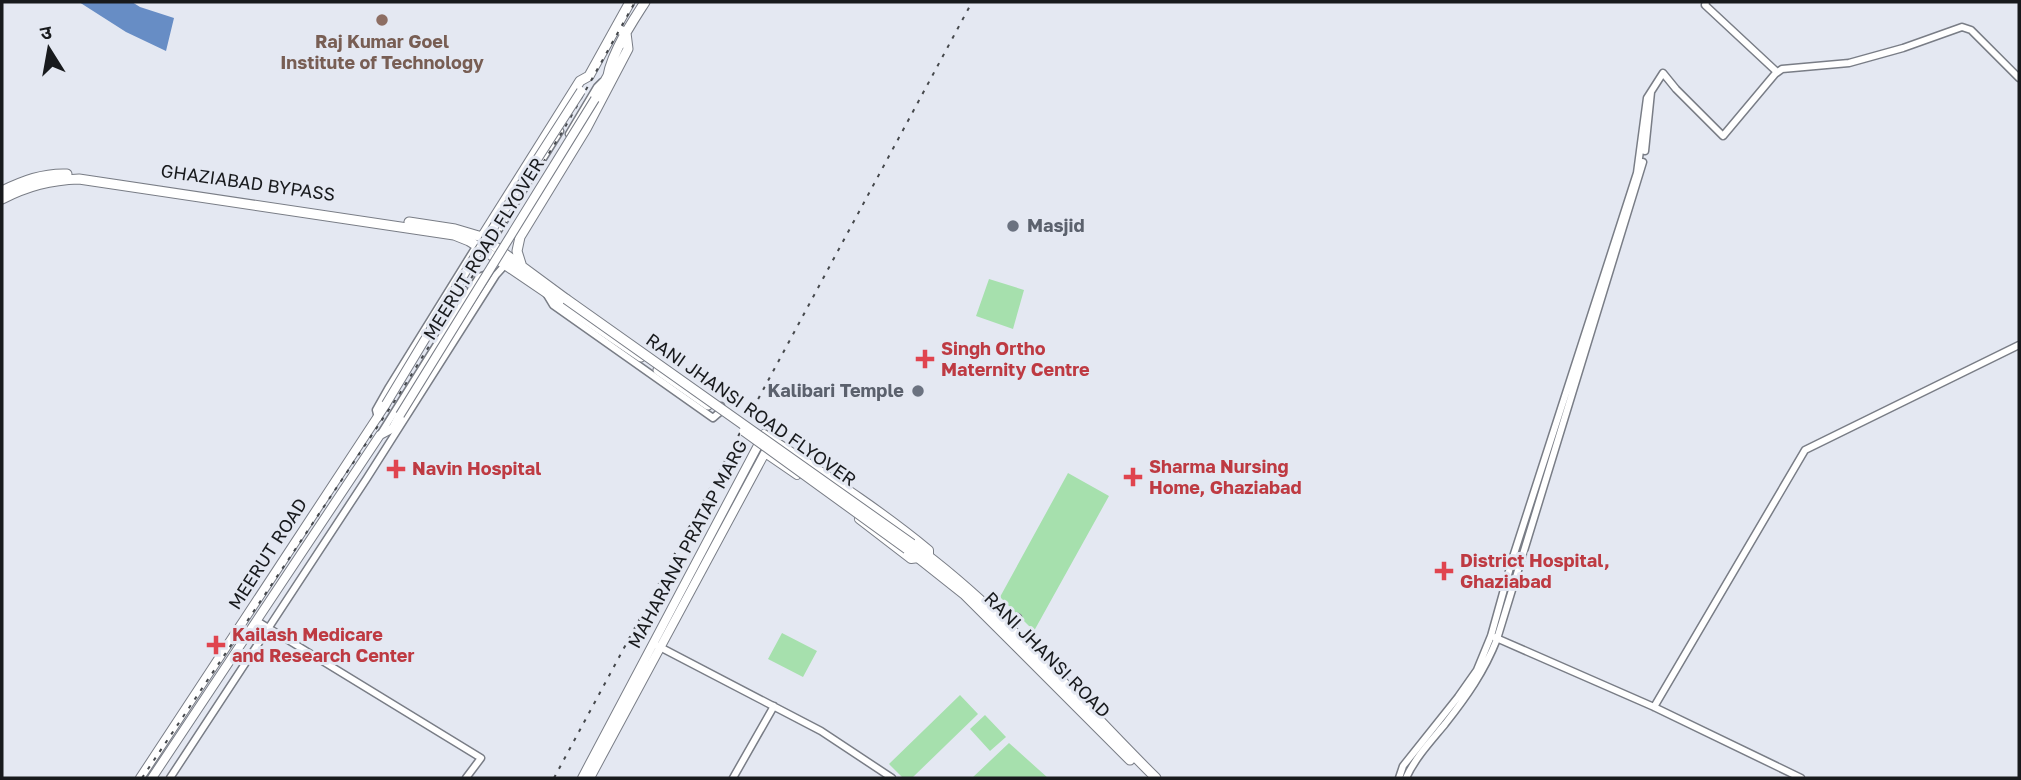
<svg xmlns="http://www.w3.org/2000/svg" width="2021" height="780" viewBox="0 0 2021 780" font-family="'Golos Text','Noto Sans Devanagari',sans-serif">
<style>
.green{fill:#a6e0ad}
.water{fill:#678dc5}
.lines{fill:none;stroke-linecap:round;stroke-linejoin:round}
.minor-casing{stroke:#797d86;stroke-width:9}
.major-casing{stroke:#797d86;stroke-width:10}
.highway-casing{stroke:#797d86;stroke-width:11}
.minor{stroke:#fff;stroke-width:6}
.major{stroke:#fff;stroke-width:8}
.highway{stroke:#fff;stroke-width:9}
.rail{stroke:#45484c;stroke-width:2;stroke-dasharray:3.5 7;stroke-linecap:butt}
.major-bridge-casing{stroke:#797d86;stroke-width:10;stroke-linecap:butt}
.highway-bridge-casing{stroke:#797d86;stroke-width:11;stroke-linecap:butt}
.major-bridge{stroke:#fff;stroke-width:8}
.highway-bridge{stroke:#fff;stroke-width:9}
.education-dot{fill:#8d6e63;stroke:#e4e8f2;stroke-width:2.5}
.worship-dot{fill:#6b7280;stroke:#e4e8f2;stroke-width:2.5}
.health-dot{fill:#e0444e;stroke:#e4e8f2;stroke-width:2.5}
.labels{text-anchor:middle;stroke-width:6;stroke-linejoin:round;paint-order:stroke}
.education-label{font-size:18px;font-weight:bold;fill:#785e54;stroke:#e4e8f2}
.street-label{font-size:18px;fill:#181a1d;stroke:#e4e8f2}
.worship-label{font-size:18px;font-weight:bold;fill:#5b616d;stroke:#e4e8f2;text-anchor:start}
.health-label{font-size:18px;font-weight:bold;fill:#be3a42;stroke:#e4e8f2;text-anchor:start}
</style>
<rect width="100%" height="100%" fill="#e4e8f2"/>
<path class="green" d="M989 279 1024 290 1013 329 976 316Z
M1068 473 1109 496 1034 631 1000 597Z
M782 633 817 651 803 677 768 659Z
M960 695 978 714 912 778H903L889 764Z
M985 715 1006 737 990 751 970 729Z
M1009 743 1048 778H972Z"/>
<path class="water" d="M79 2H132L140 7 174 18 166 51 126 32Z"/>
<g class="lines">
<defs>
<path id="minor" d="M1706 2 1705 5 1777 72
M569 134 597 87 602 82
M1645 151 1651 92
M491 242 560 131
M547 295 553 305 713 418 721 411V406
M378 418 376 410 389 387 477 245
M380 435 479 277 487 274
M257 621 481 758 466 778
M1494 637 1654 707 1801 778
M656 645 821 731 892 778
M1654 707 1805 450 2019 345
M170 778 367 478 496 275 505 265
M733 778 774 706
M1399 778 1403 766 1458 697 1477 670 1491 636 1513 557 1637 173 1647 98 1663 73 1676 89 1723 136 1775 74 1782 69 1849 63 1903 48 1962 27 1971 30 2019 78
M1406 778C1415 758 1431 741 1445 724 1467 696 1484 672 1497 639L1643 162"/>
<path id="major" d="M595 99 606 78
M859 519 911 559 919 558
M140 778 386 404
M152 778 380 435 393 428 400 415
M582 778 764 434C820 471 877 507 929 550V556
M590 778 765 453 797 475"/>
<path id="highway" d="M607 88C605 62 631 24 645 2
M2 191C23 181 43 173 67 174
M2 199C28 186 50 180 79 179L454 235 469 241 485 251 641 357
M409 222 455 229 482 237 566 299
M482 237 580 81 589 76 630 2
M522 267 517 251 520 237 586 129 628 49 626 33 616 28
M658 370 708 405
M912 544C1003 610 1076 699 1156 778
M907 549 965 595 1130 760
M1007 626 1017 618"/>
</defs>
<use href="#minor" class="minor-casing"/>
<use href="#major" class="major-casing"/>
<use href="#highway" class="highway-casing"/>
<use href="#minor" class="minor"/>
<use href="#major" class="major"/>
<use href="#highway" class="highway"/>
<path class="rail" d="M142 778 400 393 564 129 635 2
M554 778 972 2"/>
<defs>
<path id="major-bridge" d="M386 404 477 253 581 91
M400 415 595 99"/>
<path id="highway-bridge" d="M566 299 912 544
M744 431 907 549"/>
</defs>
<use href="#major-bridge" class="major-bridge-casing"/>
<use href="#highway-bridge" class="highway-bridge-casing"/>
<use href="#major-bridge" class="major-bridge"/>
<use href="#highway-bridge" class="highway-bridge"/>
</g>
<circle class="education-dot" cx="382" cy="20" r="7"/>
<g class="worship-dot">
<circle cx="1013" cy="226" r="7"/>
<circle cx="918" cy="391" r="7"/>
</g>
<g class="health-dot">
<path d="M921.5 348.5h7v7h7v7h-7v7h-7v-7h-7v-7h7z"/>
<path d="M392.5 458.5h7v7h7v7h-7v7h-7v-7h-7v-7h7z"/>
<path d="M1129.5 466.5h7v7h7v7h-7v7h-7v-7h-7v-7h7z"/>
<path d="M1440.5 560.5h7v7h7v7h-7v7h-7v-7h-7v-7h7z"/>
<path d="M212.5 634.5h7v7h7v7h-7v7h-7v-7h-7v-7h7z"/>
</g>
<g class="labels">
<g class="education-label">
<text x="382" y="48">Raj Kumar Goel<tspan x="382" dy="21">Institute of Technology</tspan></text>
</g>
<g class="street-label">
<text transform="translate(248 183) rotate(8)" y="6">GHAZIABAD BYPASS</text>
<text transform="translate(484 249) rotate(-58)" y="6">MEERUT ROAD FLYOVER</text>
<text transform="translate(751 410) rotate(35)" y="6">RANI JHANSI ROAD FLYOVER</text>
<text transform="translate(688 544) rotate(-62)" y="6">MAHARANA PRATAP MARG</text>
<text transform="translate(268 554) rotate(-57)" y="6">MEERUT ROAD</text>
<text transform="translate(1047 655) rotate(45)" y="6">RANI JHANSI ROAD</text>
</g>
<g class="worship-label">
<text x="1027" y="232">Masjid</text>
<text x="904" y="397" text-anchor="end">Kalibari Temple</text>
</g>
<g class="health-label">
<text x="941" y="355">Singh Ortho<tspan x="941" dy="21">Maternity Centre</tspan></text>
<text x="1149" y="473">Sharma Nursing<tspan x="1149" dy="21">Home, Ghaziabad</tspan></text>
<text x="412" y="475">Navin Hospital</text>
<text x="1460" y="567">District Hospital,<tspan x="1460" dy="21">Ghaziabad</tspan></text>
<text x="232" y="641">Kailash Medicare<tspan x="232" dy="21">and Research Center</tspan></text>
</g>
</g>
<rect width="2021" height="780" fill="none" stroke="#181a1d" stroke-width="7"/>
<g transform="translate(49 49) rotate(349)" stroke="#e4e8f2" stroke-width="5" paint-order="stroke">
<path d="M0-5L12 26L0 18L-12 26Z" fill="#181a1d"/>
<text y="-10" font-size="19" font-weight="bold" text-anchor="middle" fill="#181a1d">उ</text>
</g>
</svg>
